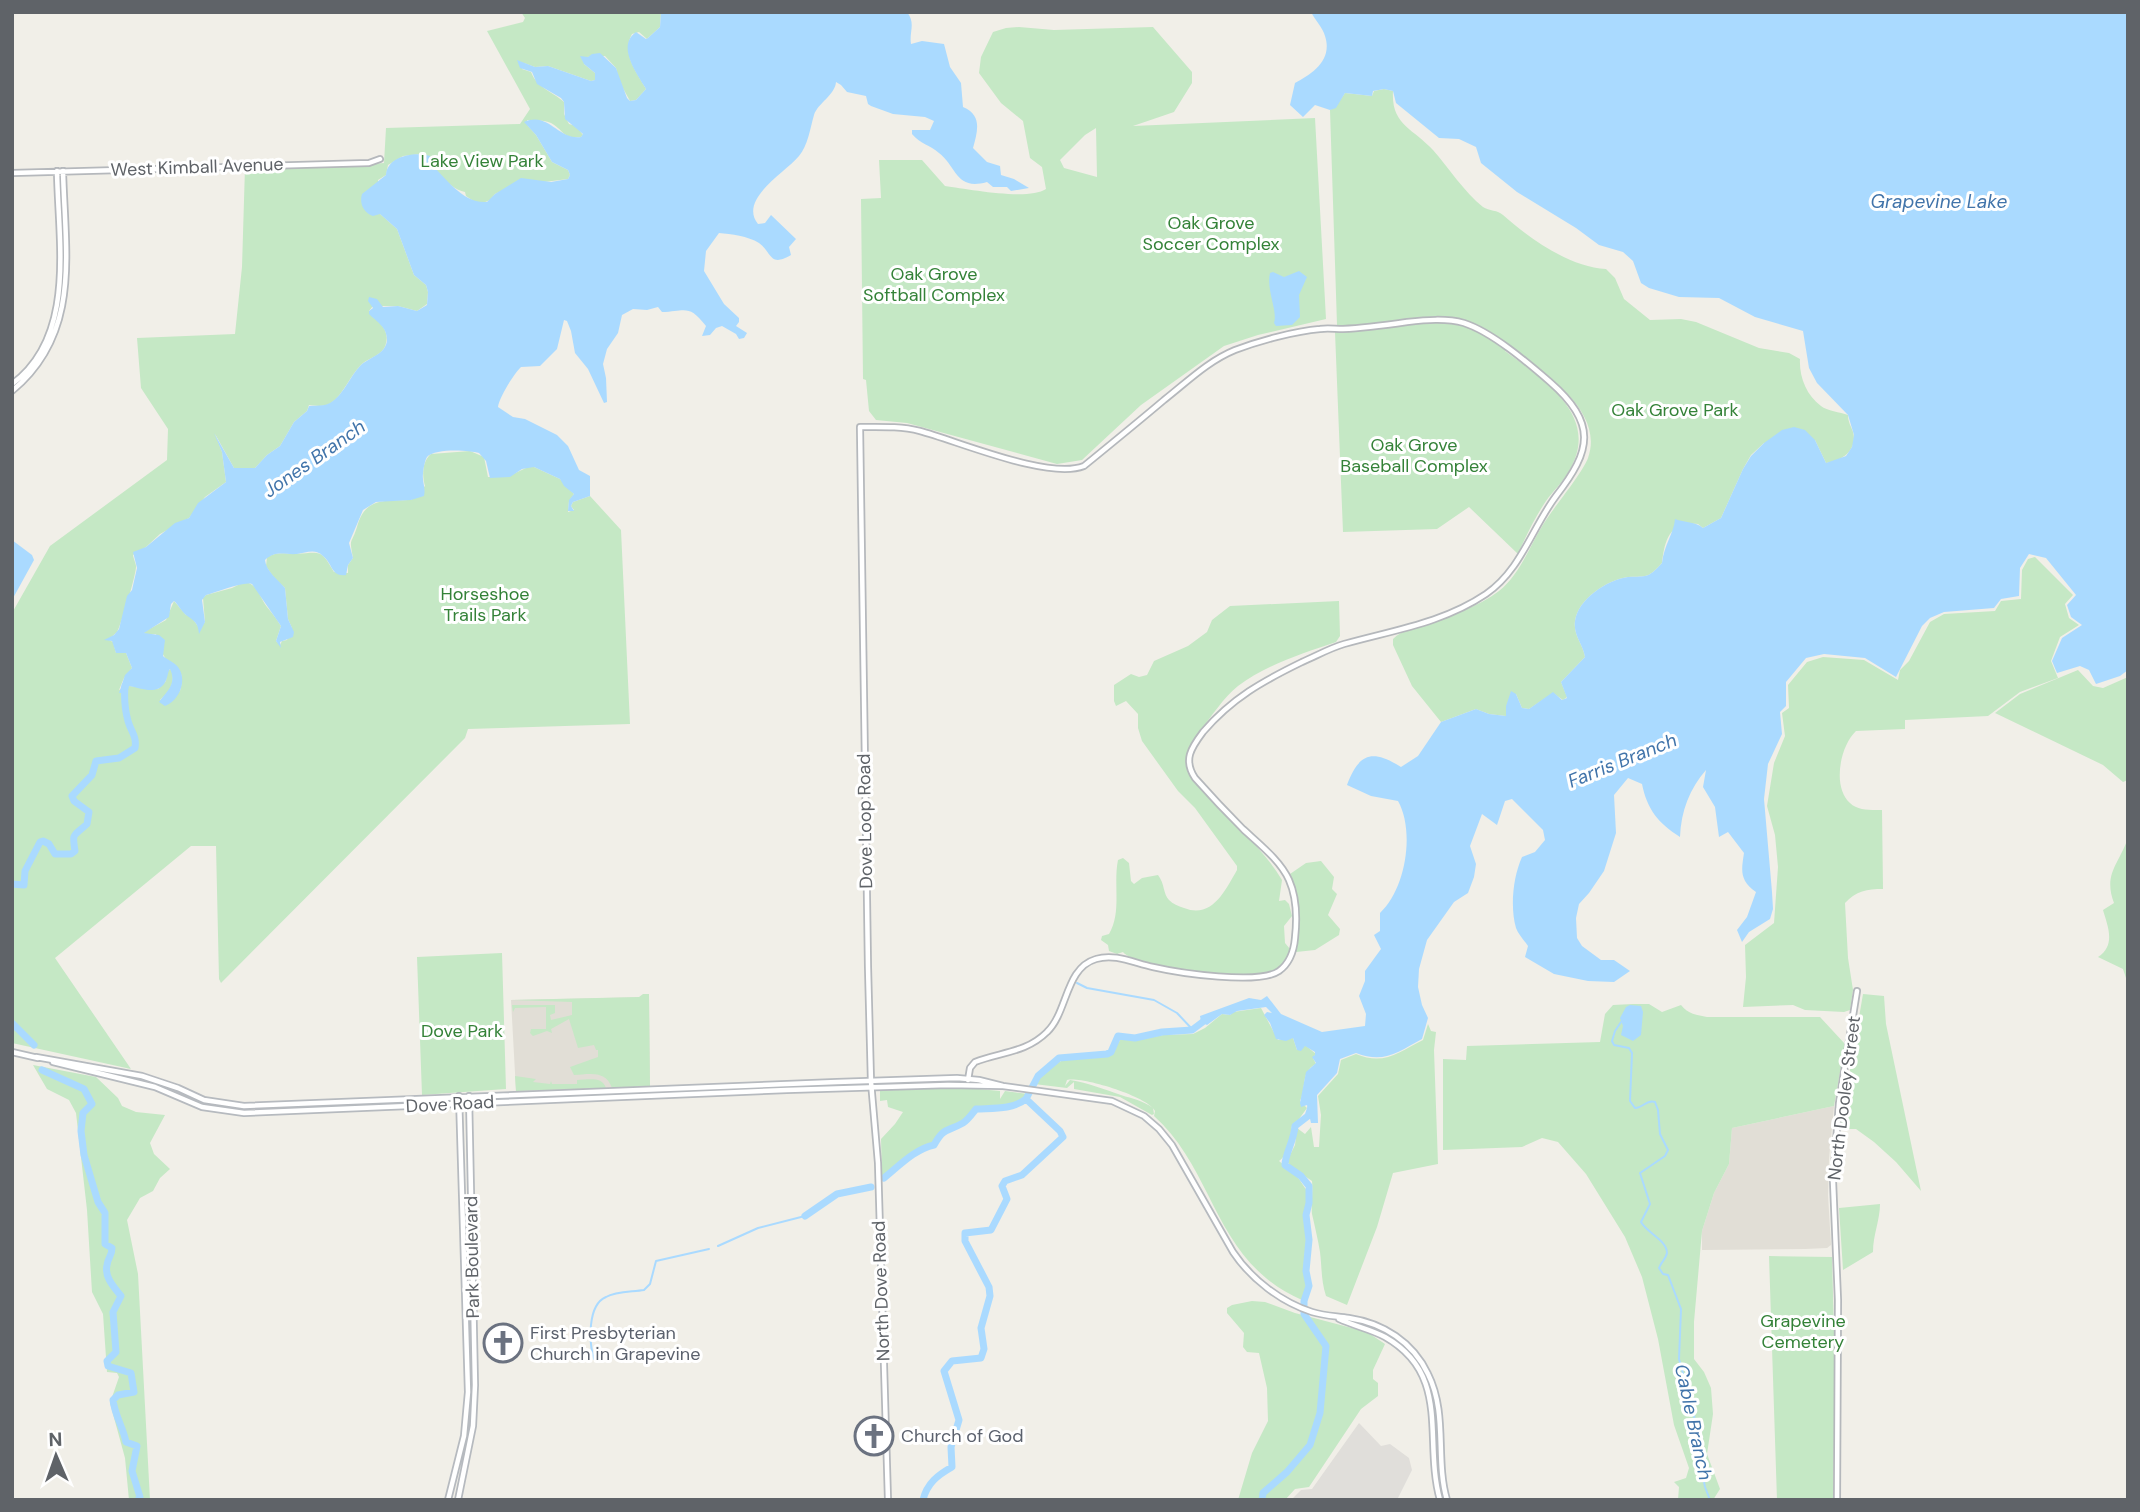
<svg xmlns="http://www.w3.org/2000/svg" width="2140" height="1512" viewBox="0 0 2140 1512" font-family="'DM Sans',sans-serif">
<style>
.industrial{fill:#e0deda}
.education{fill:#e1ded6}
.green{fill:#c5e8c5;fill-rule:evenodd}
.water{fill:#aadaff}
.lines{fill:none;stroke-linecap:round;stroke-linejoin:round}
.stream{stroke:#aadaff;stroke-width:2}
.river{stroke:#aadaff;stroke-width:7}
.tertiary-casing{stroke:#b5b8bc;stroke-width:8}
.secondary-casing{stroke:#b6babf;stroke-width:8}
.tertiary{stroke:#fff;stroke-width:4.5}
.secondary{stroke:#fff;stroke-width:4.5}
.labels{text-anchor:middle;stroke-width:6;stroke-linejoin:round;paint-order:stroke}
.park-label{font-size:18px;fill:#348238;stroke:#fff}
.street-label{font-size:18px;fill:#5f6368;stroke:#fff}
.worship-label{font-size:18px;fill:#5b616d;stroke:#fff;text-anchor:start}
.water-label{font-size:19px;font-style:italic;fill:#4174aa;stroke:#fff}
</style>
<rect width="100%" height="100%" fill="#f1efe8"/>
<path class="industrial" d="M1359 1423 1381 1446 1390 1444 1409 1458 1412 1470 1397 1500H1291L1301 1490 1312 1489Z"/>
<path class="education" d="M649 997 650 1087 516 1091 511 1000Z
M1834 1106 1829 1159 1828 1195 1831 1245 1827 1248 1805 1249 1702 1250V1231L1714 1193 1729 1164 1732 1128Z"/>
<path class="green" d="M521 12H661L660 27 648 38 647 39 639 32 632 34C621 53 637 73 646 89L636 100 630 101 619 81 616 68 605 56 586 57 584 64 595 73V80L591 81 548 66 535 67 524 63 522 69 531 72C537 88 552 91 564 102V114L569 124 576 126 583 135 581 137C562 139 564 130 551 123 544 120 534 120 527 120L528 126 536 135 552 162 568 170 570 175 568 179 512 186 495 194 490 200 483 203 475 202 466 196 465 192C446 188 435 166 421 154L403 156 388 165 386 175 378 180 379 213 397 229 414 275 426 285 428 292 427 304 417 311 398 306H373L369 311C377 321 390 329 386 343 384 355 370 357 362 364 350 375 344 394 331 403 325 407 316 406 309 405L307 411 294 422 280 446 267 455 255 468H234L215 434 222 452 226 482 205 497 189 518 160 534 146 547 133 555C133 557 136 564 136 566 137 572 120 628 117 632 114 635 111 637 109 640L113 642 116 653H126L132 668 124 678 119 690 129 686 158 689 166 681 167 671 171 669C176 682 170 691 160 700L180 691C187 664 172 670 164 656 160 651 158 640 156 634L145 635 144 632 166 620 174 601 186 615 191 616 199 628 205 622 203 598 206 595 232 588 244 582C259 584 259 597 267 607 272 613 276 618 281 626L276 641 280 645 282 641 287 640 292 628 288 619 285 588 274 578 266 566 267 557C279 551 285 554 296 554 321 552 321 549 334 572L348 573V565L353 558C349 536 351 546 357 527 365 497 385 501 411 500L425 486C422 476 422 461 431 454L470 451 484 457 488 477H507L528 467H534L560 479 574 494 569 501 568 512 574 510 571 506 573 502 590 496 621 530 630 724 468 729 465 738 221 983 219 979 216 846H191L55 958 131 1069 12 1043V613L50 546 167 460 168 429 141 388 137 338 235 334 242 267 245 167 345 166 384 163 386 128 520 124 530 109 487 31 523 22 525 18Z
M1019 27 1054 30 1153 27 1192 72V83L1174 112 1133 126 1315 118 1326 319 1258 335 1224 346 1141 405 1082 460 1057 464 907 423 876 420 869 411 866 380 863 379 861 199 881 198 879 160H922L945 186C968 189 1028 201 1046 189L1042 167 1030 158 1023 121 1001 103 979 73 981 57 993 32 1006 28ZM1096 128 1097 177 1064 168 1060 160 1085 135Z
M1384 89 1393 91C1391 125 1413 128 1433 150 1449 168 1464 192 1483 207 1489 211 1498 210 1503 215 1529 238 1569 267 1606 269L1615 278 1624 299 1650 320 1681 319 1696 322 1759 348 1789 353 1800 359C1799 376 1806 395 1821 406 1827 411 1840 412 1848 415 1848 422 1851 426 1853 432 1858 450 1842 461 1826 463L1815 440 1764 443 1751 455 1743 469 1721 518 1703 528 1698 524C1670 522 1665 538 1662 563 1658 567 1654 572 1650 574 1644 578 1635 576 1628 577 1607 580 1578 599 1575 621 1573 635 1583 644 1585 657L1561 682 1567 697 1563 700 1553 693 1529 709 1522 708 1516 694 1506 716 1489 714 1476 709 1441 722 1412 686 1393 645V639C1401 630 1416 629 1427 625 1451 616 1479 606 1499 591 1521 574 1531 542 1546 520 1556 505 1583 472 1588 458 1605 410 1542 372 1511 347L1505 351C1543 379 1602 416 1569 471 1563 482 1553 491 1546 501 1535 517 1526 536 1518 554L1469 507 1437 529 1343 532 1335 332H1354L1352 326 1337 325 1330 110 1336 106 1345 93 1372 96 1374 91Z
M2035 557 2073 595 2065 604 2069 618 2079 625 2060 637 2051 661 2058 678 2020 692 1988 716 1905 720V729L1856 731C1840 746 1832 787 1850 803 1858 811 1872 810 1882 810L1883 889C1867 889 1856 891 1845 903L1848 958 1853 990 1850 1010 1844 1012 1805 1010 1793 1005 1743 1007 1746 977 1745 945 1774 923 1778 867 1775 835 1767 806 1774 763 1785 736 1782 713 1789 708 1788 685 1807 662 1823 657 1864 660 1898 680 1900 670 1909 661 1930 622 1944 614 1995 611 2001 601 2021 599 2022 570 2028 559Z
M1339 601 1340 636 1336 642C1304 653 1265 665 1238 686 1223 698 1212 716 1200 731 1190 744 1181 758 1190 775 1196 786 1206 794 1215 803 1238 828 1264 850 1282 880L1279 901 1285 900 1289 904 1292 916 1284 926 1285 943 1290 949C1287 960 1280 968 1269 973 1249 980 1135 968 1123 952L1117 954 1109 951 1108 945 1101 940 1102 936 1109 934C1122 912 1113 884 1118 860L1123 858 1129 863 1131 881 1134 884 1142 878 1158 875C1165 884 1163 894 1169 900 1173 904 1178 906 1184 908 1212 919 1225 891 1237 870V866L1195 808 1178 791 1142 741 1138 728V714L1126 701 1116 706 1114 701V685L1131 674 1139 677 1147 675 1154 661 1188 646 1207 632 1212 620 1230 606Z
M2078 670 2093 686 2103 688 2128 677V780L2123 782 2103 765 1995 713 2020 694Z
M2128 838V984L2123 969 2098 957C2116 945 2108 927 2103 910L2114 903C2103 874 2119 864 2128 838Z
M1321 861 1334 877 1332 889 1337 894 1328 915 1340 929 1339 935 1315 950 1296 952 1299 913 1290 874 1306 863Z
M502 953 506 1089 422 1095 417 957Z
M643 994H649L650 1087 612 1088C606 1070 590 1074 574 1075L570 1067 598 1057V1050H596L594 1045 578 1048 569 1019 551 1029 552 1033 547 1031 533 1036 530 1033 531 1029H546V1007L515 1008 513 1012 512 1005H555V1013L550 1015 551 1020 572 1015V1002L511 1000 639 997Z
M1863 994 1884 996 1886 1024 1921 1191 1896 1162 1874 1142 1856 1129H1840Z
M1633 1004H1649L1662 1012 1681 1005C1688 1014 1697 1015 1707 1017H1820L1845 1044 1834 1106 1732 1128 1729 1164 1714 1193 1702 1231 1694 1322V1359L1704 1372 1711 1388 1713 1414 1707 1454 1720 1489 1713 1500H1678L1679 1487 1674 1482 1686 1478 1689 1468 1674 1425 1658 1339 1642 1277 1625 1237 1586 1174 1558 1142 1542 1138 1522 1147 1443 1150V1059L1466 1060 1467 1046 1600 1042 1605 1014 1613 1005Z
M1261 1008 1278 1040 1293 1038 1297 1050 1305 1045 1316 1054 1313 1058 1316 1064C1300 1072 1307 1087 1300 1101L1307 1108 1299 1119 1292 1125C1290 1137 1290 1153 1279 1161L1297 1176 1307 1191 1305 1221 1308 1231 1304 1259 1307 1285 1302 1300C1213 1261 1217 1173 1154 1116L1155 1111C1149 1097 1082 1076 1067 1080L1065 1086 1070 1080C1089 1083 1103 1089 1121 1095 1133 1099 1142 1100 1153 1108L1154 1114 1152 1115 1120 1097 1074 1089V1082L1067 1088 1034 1084C1050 1065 1063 1056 1088 1056 1097 1057 1103 1058 1111 1055L1122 1037 1138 1040 1163 1035 1193 1034 1205 1028 1222 1014 1230 1015 1233 1012Z
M1428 1024 1431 1031 1436 1032 1434 1050 1438 1164 1393 1173 1377 1227 1347 1305 1326 1296C1321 1281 1322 1268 1320 1252 1318 1240 1315 1227 1312 1214 1311 1207 1313 1191 1312 1181L1290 1166 1287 1161 1295 1145 1297 1128 1305 1134 1311 1127 1314 1147H1319L1321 1115 1318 1096 1338 1074 1341 1060 1356 1054C1384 1066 1399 1052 1423 1040Z
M33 1065 96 1077 118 1098 122 1106 136 1112 165 1115 150 1143 154 1154 170 1169 160 1178 153 1191 140 1198 127 1220 138 1274 150 1500H129L125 1458 110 1403 119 1377 117 1373 107 1372 103 1314 92 1292 87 1210 76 1113 69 1100 47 1089Z
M515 1076 536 1079 533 1082 550 1084 551 1081 552 1084H577V1080C588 1080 602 1076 606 1088L516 1091Z
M957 1087 1000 1091V1099L1005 1091 1028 1094C1020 1111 993 1108 976 1110 972 1114 968 1120 963 1123 947 1132 944 1127 934 1145 914 1150 899 1167 882 1179L881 1139 895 1124 903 1112 888 1107 887 1100 880 1101V1090Z
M1880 1204C1880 1220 1873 1235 1873 1252L1843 1270 1839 1208Z
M1769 1256 1832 1257 1835 1369 1833 1500H1777Z
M1252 1301 1265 1302 1295 1313 1367 1332 1385 1344 1373 1370V1379L1378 1383V1396L1361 1409 1309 1487 1295 1489 1285 1500H1238L1252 1453 1268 1421 1267 1388 1259 1353 1247 1352 1243 1347 1244 1333 1227 1313V1308L1232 1305Z"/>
<path class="water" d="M661 12H907C916 23 909 32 911 44L922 41 944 44 950 67 961 83 963 107C982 115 978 130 973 148L987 162 1000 166 1001 175 1014 179 1029 188 1011 191 1007 187H993L987 182C956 191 957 167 939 153 930 145 920 144 912 134V130H930L934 121 925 117 893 114 871 106 868 104 866 96 847 92 841 85 836 82C835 95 818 103 814 115 810 129 808 145 799 156 786 172 738 199 758 224L765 223 771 215 796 239 789 247 791 255C769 268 772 252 759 243 748 236 731 234 719 233L706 251 704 271 724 304 739 318V322L736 326 747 333 744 338 739 339 736 334 722 326 716 328 710 335 702 336 706 326C689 304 686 311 662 312L658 307 647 310 633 309 622 315 618 333 607 349 603 364 606 378 607 402 604 403 588 369 575 353 571 331 567 321 564 320 557 349 540 366 521 367C513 375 499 398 498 407L513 417 525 419 557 435 568 446 579 470 590 476V496L573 502 571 506 574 511H568L569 500 574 494 564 486 560 479 534 467 522 469 510 477 490 478 486 461 479 453C469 450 435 448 427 457 425 460 423 470 423 474 422 482 426 488 424 496L411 500 376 502 363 510 349 543 353 558 348 565 346 575C331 577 333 564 323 556 315 548 306 553 297 554 284 555 276 550 265 560 266 571 278 580 285 588L288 619 294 632 293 637 280 642 281 648 276 641 281 626 252 584C243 581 218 592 206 595L202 600 205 622 199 634C198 622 194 621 186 615 181 611 178 604 174 601L171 604 169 617 144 633 159 635 165 640 163 656C168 660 174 662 178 667 188 680 179 701 165 706L159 702C167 691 177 684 170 669 167 673 168 679 164 684 156 695 140 688 129 686L127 693H119L125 675 132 668 126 653H116L112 641 104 640 114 635 119 629 127 596 132 590 137 568 133 552 146 547 175 523 189 518 198 503 226 482 222 452 214 433 234 468H255L267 455 280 446 294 422 307 411 309 406C316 405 323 407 330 403 343 396 350 376 361 365 370 357 386 354 387 340 387 327 377 322 369 314V311L373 308 368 301 369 297 377 299 383 307 398 306 417 311 427 305 428 292 426 285 414 275 397 229 380 214 373 216C364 213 359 204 362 194L386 175C387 156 415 151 430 156V163C446 178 463 204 487 202L495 194 521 178 551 182 568 179 570 175 568 170 552 162 536 135 524 122C549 111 557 140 581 137L583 134 565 119 564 102 561 98 537 84 532 72 520 68 517 60 535 67 548 66 591 81 595 80V73L584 64 580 56 588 57 592 54 600 53 616 68 627 98 630 101 636 100 646 89C637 74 616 46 636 32L646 39 648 38 660 27Z
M1311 12H2128V670L2120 676 2096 684 2089 670 2080 666 2057 673 2052 661 2062 638 2082 625 2071 617 2067 605 2076 595 2046 558 2029 554 2020 568 2019 596 2001 599 1994 608 1944 612 1930 618 1922 626 1896 677 1865 658 1824 654 1806 658 1786 682V706L1780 712 1782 734 1768 764 1764 799 1772 892 1773 909 1770 919 1749 932 1742 942 1737 930 1747 917 1756 892C1740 880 1741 872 1744 853L1728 832 1719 837 1715 807 1703 787 1706 770C1690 788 1681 811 1680 837 1658 823 1647 809 1642 784L1628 778 1614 795 1616 833 1604 871 1589 893 1579 904 1576 918 1577 938 1582 946 1601 960H1614L1630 971 1614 982 1588 981 1554 974 1525 957 1528 946C1524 940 1518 934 1516 928 1510 907 1513 877 1522 857L1535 852 1545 840 1543 830 1512 799 1505 801 1497 825 1482 814 1470 846 1476 864 1474 877 1468 893 1454 902 1427 940 1419 969 1418 987 1422 1005 1428 1018 1422 1039C1398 1052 1384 1064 1356 1053L1340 1059 1337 1073 1317 1095 1318 1123H1311L1307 1105 1301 1107 1300 1103 1306 1072 1316 1063 1312 1057 1315 1055V1052L1305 1046 1301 1051 1297 1050 1293 1038 1286 1041 1276 1039 1270 1023 1264 1015 1267 1012 1272 1013 1266 1007 1237 1011 1230 1015 1222 1014 1207 1025 1201 1022 1200 1016 1249 998 1261 1000 1267 996 1281 1014 1322 1032 1365 1026 1366 1014 1359 996 1365 981V971L1381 949 1374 935 1380 931V913C1406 889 1415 831 1398 801L1371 796 1347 785C1359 753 1372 749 1401 767L1418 756 1441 722 1476 709 1489 714 1506 716V706L1511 691 1516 694 1522 708 1529 709 1553 692 1562 700 1567 698 1561 682 1585 657C1583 644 1573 635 1575 621 1578 599 1607 580 1628 577 1635 576 1644 578 1650 574 1654 572 1658 567 1662 563 1664 545 1674 533 1675 519 1685 523 1695 521 1703 528L1721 518 1743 469 1751 456 1764 443 1782 430 1794 427 1805 430 1815 440 1826 463 1846 456 1852 447 1854 435 1848 415 1817 383 1809 368 1803 331 1755 317 1719 298 1679 297 1649 288 1641 283 1633 261 1623 252 1599 245 1576 228 1517 192 1481 163 1476 147 1459 139 1439 138 1396 103 1393 91 1384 89 1373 91 1372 96 1345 93 1336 108 1330 110 1315 105 1303 117 1290 105 1295 83C1312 74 1333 60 1325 36 1323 28 1315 20 1311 12Z
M1299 271 1307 277 1299 295 1300 317 1292 325 1276 326 1274 323C1278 311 1266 290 1270 273L1273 272 1284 277Z
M12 540 32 555 34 560 12 600Z
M1630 1005 1641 1006 1643 1012 1641 1035 1633 1041 1621 1035 1623 1026 1620 1018 1626 1007Z"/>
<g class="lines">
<path class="stream" d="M1077 983 1087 988 1154 1000 1177 1013 1193 1030
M1621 1022 1615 1031 1612 1041 1614 1045 1629 1048 1632 1053 1630 1101 1635 1108C1643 1108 1647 1099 1655 1102L1658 1110 1660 1134 1668 1150 1665 1156 1640 1173 1650 1204 1641 1222C1647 1233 1667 1240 1667 1253 1666 1259 1661 1262 1659 1268L1663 1274 1668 1275 1681 1309 1679 1359 1694 1413 1696 1442 1705 1487 1710 1500
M718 1246 758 1228 805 1216
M594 1359C589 1343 587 1305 606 1297 616 1291 632 1292 644 1290L650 1284 656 1261 709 1249"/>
<path class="river" d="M12 884 24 885 25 871 40 842 43 841 49 844 55 854H71L75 851C72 832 73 837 87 824L89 812 74 801 72 796 92 775 96 761 119 758 135 748C137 736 131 732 128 721 125 710 124 698 125 686
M12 1023 34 1045
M42 1070 84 1089 92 1104 83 1113 81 1131 84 1155 98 1202 105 1213V1244L112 1248C112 1256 108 1257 107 1265 104 1277 114 1287 121 1296L113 1312 116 1352 107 1361 108 1366 131 1373 134 1392 118 1395 113 1400C115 1416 123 1427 126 1442L137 1446 132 1471 140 1497 138 1500
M884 1178C899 1166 915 1149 934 1145 944 1127 947 1132 963 1123 968 1120 972 1114 976 1109 993 1108 1012 1110 1026 1099
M805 1216 837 1194 871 1187
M923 1500C927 1483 938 1475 952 1467L951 1447 959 1420 944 1371 952 1361 981 1358 984 1349 981 1328 990 1296 989 1287 965 1241V1233L991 1230 1007 1199 1002 1186 1005 1181 1022 1175 1063 1137 1060 1131 1026 1099 1038 1076 1059 1058 1107 1054 1111 1052 1118 1036 1135 1038 1162 1032 1192 1030 1208 1018
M1262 1500 1263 1493 1287 1472 1310 1445 1320 1413 1326 1346 1304 1314V1301L1309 1286 1306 1271 1309 1240 1306 1215 1309 1203V1186L1301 1176 1285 1165C1285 1154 1294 1141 1295 1126L1308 1116 1311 1107"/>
<defs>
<path id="tertiary" d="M12 173 369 163 380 159
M12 384C77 336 58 241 57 171
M12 391C82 333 65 252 63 171
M888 1500 878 1163 871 1082 868 967 860 427C880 427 900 426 920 431 958 441 1048 480 1084 466 1111 444 1138 422 1164 400 1187 382 1208 361 1235 350 1259 341 1295 331 1320 329 1327 328 1335 329 1343 329 1364 328 1386 325 1407 322 1425 320 1446 318 1464 323 1492 332 1528 363 1550 382 1597 423 1592 450 1556 496 1532 528 1521 570 1486 594 1443 623 1394 630 1344 644 1330 648 1316 656 1302 662 1263 681 1232 698 1203 732 1191 748 1183 760 1195 778 1211 796 1227 813 1243 829 1259 844 1280 860 1289 880 1297 898 1297 920 1295 938 1294 950 1290 963 1279 971 1259 985 1179 973 1153 967 1134 963 1115 953 1096 959 1065 968 1068 1012 1047 1032 1026 1053 1000 1052 975 1062L970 1068 968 1080
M1837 1500 1838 1300 1833 1181 1839 1103 1857 991"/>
<path id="secondary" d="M12 1052 38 1058
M36 1057 142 1076 178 1088 204 1100 244 1106 837 1082 957 1078 979 1080 1003 1086 1112 1101 1144 1116 1159 1129 1172 1145 1233 1252C1251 1279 1281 1302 1312 1312 1325 1316 1336 1316 1349 1318 1383 1323 1413 1342 1428 1374 1448 1414 1435 1459 1447 1500
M53 1062 155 1087 202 1107 244 1113 787 1090 948 1085 1002 1086
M1339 1319C1354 1326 1370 1329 1385 1337 1452 1375 1423 1440 1440 1500
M448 1500 464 1436 468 1392 459 1096
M458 1500 473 1426 475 1385 469 1096"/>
</defs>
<use href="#tertiary" class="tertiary-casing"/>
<use href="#secondary" class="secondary-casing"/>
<use href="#tertiary" class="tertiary"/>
<use href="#secondary" class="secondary"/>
</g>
<defs>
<symbol id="church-ring" viewBox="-11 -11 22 22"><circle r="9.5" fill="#fff" stroke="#6b7280" stroke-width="1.5"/><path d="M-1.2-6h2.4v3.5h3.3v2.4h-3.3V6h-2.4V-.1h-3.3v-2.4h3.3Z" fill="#6b7280"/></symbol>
</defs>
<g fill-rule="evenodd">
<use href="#church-ring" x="481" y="1321" width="44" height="44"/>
<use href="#church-ring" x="852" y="1414" width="44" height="44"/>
</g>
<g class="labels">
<g class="park-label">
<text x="482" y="167">Lake View Park</text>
<text x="1211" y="229">Oak Grove<tspan x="1211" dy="21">Soccer Complex</tspan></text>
<text x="934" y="280">Oak Grove<tspan x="934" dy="21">Softball Complex</tspan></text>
<text x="1675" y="416">Oak Grove Park</text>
<text x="1414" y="451">Oak Grove<tspan x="1414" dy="21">Baseball Complex</tspan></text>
<text x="485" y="600">Horseshoe<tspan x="485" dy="21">Trails Park</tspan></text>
<text x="462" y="1037">Dove Park</text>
<text x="1803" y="1327">Grapevine<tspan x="1803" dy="21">Cemetery</tspan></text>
</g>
<g class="street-label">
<text transform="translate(197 167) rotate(-2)" y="6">West Kimball Avenue</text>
<text transform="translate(865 821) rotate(-91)" y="6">Dove Loop Road</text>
<text transform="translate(1844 1098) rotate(-83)" y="6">North Dooley Street</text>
<text transform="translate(450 1104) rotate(-3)" y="6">Dove Road</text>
<text transform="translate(472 1257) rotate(-91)" y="6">Park Boulevard</text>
<text transform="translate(881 1291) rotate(-92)" y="6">North Dove Road</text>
</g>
<g class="worship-label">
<text x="530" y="1339">First Presbyterian<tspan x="530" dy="21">Church in Grapevine</tspan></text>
<text x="901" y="1442">Church of God</text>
</g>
<g class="water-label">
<text x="1939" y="208">Grapevine Lake</text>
<text transform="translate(314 458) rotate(-35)" y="7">Jones Branch</text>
<text transform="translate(1622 760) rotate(-22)" y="7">Farris Branch</text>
<text transform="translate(1694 1422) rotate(78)" y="7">Cable Branch</text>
</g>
</g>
<rect width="2140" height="1512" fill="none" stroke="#5f6368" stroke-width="28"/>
<g transform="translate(56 1456) rotate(358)" stroke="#ffffff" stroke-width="5" paint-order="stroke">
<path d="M0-5L12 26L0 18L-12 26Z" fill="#5f6368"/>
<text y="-10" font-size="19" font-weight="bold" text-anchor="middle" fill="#5f6368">N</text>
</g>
</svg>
